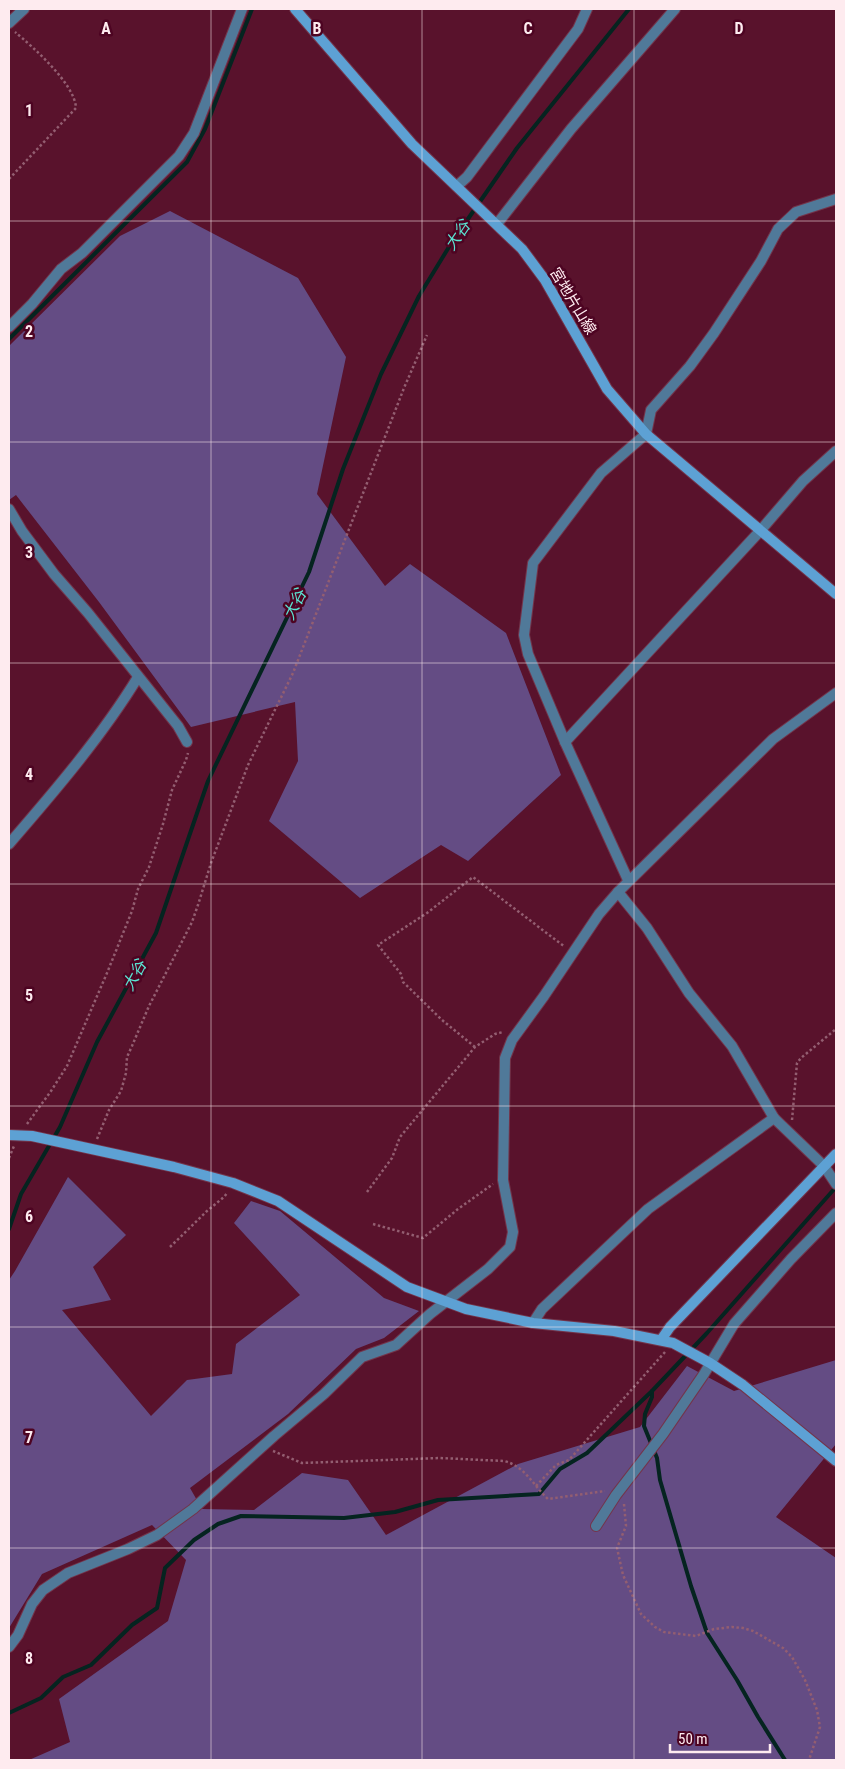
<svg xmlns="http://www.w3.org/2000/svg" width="845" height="1769" font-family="'Roboto Condensed','Noto Sans JP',sans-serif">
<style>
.forest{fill:#644c84}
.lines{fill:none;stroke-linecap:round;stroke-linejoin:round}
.stream{stroke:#052420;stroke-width:4}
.street-casing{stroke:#73354b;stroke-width:12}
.secondary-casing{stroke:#73354b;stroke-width:12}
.path{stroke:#935e71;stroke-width:2.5;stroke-dasharray:2.5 2.5;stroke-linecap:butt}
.street{stroke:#507999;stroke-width:10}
.secondary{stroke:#5da1d4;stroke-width:10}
.grid{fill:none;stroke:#feebef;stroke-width:1;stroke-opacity:0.55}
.labels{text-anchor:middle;stroke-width:5;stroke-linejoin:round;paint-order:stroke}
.street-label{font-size:15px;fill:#feebef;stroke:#4d0422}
.water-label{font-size:16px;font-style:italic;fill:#5be4d2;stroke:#4d0422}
.grid-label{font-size:16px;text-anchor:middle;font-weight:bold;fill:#feebef;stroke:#4d0422;stroke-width:5;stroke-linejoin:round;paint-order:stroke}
</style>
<rect width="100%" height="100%" fill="#59122c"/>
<g class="forest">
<polygon points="170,211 298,278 346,357 317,494 385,586 410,564 506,633 561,775 468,861 441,845 360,898 269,821 298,761 295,702 191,727 99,602 16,495 9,500 9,346 120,236"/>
<polygon points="68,1177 126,1235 93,1267 111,1300 62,1310 151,1416 187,1380 232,1374 236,1344 300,1295 234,1223 251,1201 280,1211 384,1298 419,1311 384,1338 356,1349 288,1414 190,1488 202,1509 254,1510 302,1473 348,1480 386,1535 518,1464 640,1427 687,1366 734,1391 836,1360 836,1444 776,1517 836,1558 836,1760 29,1760 70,1742 59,1699 168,1621 186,1560 152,1525 42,1574 9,1628 9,1280 15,1271"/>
</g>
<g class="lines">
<g class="stream">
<polyline points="9,339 187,162 205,129 252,9"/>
<polyline points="9,1229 21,1194 60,1127 97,1042 156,933 208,781 309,572 343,469 381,374 419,296 452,242 517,148 629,9"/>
<polyline points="652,1391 652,1397 645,1414 644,1426 657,1458 660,1480 691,1586 707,1633 737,1680 758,1717 785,1760"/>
<polyline points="9,1713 41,1698 63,1677 91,1665 132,1625 157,1608 165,1568 194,1540 218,1524 241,1516 344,1518 395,1512 438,1500 539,1494 560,1469 587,1453 652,1391 707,1333 836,1187"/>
</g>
<defs>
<g id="street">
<polyline points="9,23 24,9"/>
<polyline points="457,186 467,177 578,29 587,9"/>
<polyline points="497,224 571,129 675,9"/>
<polyline points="9,327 32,304 61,269 82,253 179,156 194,133 242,9"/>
<polyline points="9,509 22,531 54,574 88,613 178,726 187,742"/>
<polyline points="565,742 760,531 803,481 836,451"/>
<path d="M 9,844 C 54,792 102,736 138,677"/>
<polyline points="628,880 565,742 528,654 524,635 533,563 601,473 646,434 651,410 690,366 714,333 761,261 778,229 796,212 836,199"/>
<polyline points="618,892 647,928 689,993 732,1046 774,1118"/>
<polyline points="533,1323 542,1309 648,1209 774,1118 824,1166 836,1184"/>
<polyline points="596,1526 616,1495 663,1434 704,1374 734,1324 791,1259 836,1213"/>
<polyline points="9,1647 18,1635 32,1604 43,1590 68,1573 128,1549 157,1535 193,1509 274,1436 324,1394 362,1357 396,1345 430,1314 488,1269 510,1247 513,1232 503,1180 505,1058 512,1040 544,996 599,914 618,892 773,739 836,693"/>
</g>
<g id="secondary">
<polyline points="295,9 412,144 522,249 545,280 607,389 646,434 836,594"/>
<polyline points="9,1135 32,1136 174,1167 233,1183 278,1201 407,1287 466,1309 533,1323 614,1331 673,1343 710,1363 743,1385 836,1461"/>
<polyline points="661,1340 670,1327 836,1154"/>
</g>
</defs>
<use href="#street" class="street-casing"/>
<use href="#secondary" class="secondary-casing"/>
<g class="path">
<path d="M 9,179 L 76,108 C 75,84 33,47 15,32"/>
<polyline points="475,1047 442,1020 403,982 401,974 378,945 427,913 473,877 565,947"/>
<polyline points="792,1120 797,1063 801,1058 836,1029"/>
<polyline points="27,1124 51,1091 67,1066 107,973 132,911 138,889 149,867 163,824 172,790 186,760 188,753"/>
<polyline points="97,1139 109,1110 121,1091 126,1073 127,1057 132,1046 149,1006 192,922 198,905 211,863 248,765 293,673 404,388 427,335"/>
<polyline points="9,1158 14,1146"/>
<polyline points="367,1192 392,1158 400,1137 475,1047 495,1034 503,1032"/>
<polyline points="373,1224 423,1238 458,1209 493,1184"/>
<polyline points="170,1247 207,1211 224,1197 227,1193"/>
<path d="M 273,1451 L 302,1463 L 440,1458 L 504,1461 C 525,1466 533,1485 548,1499 L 605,1491"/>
<polyline points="536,1486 556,1465 569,1460 665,1352"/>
<polyline points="624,1504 626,1526 617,1548 623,1575 641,1614 655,1627 664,1632 696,1636 714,1629 732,1627 743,1628 753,1631 783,1648 792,1657 805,1680 817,1710 820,1727 809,1760"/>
</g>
<use href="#street" class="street"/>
<use href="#secondary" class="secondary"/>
</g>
<path class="grid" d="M 211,9 L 211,1760M 422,9 L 422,1760M 634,9 L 634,1760M 9,221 L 836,221M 9,442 L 836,442M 9,663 L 836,663M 9,884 L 836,884M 9,1106 L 836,1106M 9,1327 L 836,1327M 9,1548 L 836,1548"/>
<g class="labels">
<g class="street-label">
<text transform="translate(573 301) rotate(59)" y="5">宮地片山線</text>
</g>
<g class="water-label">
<text transform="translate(457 235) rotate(-56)" y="6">大谷</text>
<text transform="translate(294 604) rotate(-64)" y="6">大谷</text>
<text transform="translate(134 975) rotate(-62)" y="6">大谷</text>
</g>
</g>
<g class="grid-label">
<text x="106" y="34">A</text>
<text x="317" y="34">B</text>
<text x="528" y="34">C</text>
<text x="739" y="34">D</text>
<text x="29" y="116">1</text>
<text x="29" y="337">2</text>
<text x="29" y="558">3</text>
<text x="29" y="780">4</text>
<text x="29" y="1001">5</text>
<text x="29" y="1222">6</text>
<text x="29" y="1443">7</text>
<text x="29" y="1664">8</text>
</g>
<rect width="845" height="1769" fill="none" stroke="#feebef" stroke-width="20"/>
<path d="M670 1744v8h100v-8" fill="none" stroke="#feebef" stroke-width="2.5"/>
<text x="678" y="1744" font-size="15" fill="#feebef" stroke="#4d0422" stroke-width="4" paint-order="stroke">50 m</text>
</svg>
